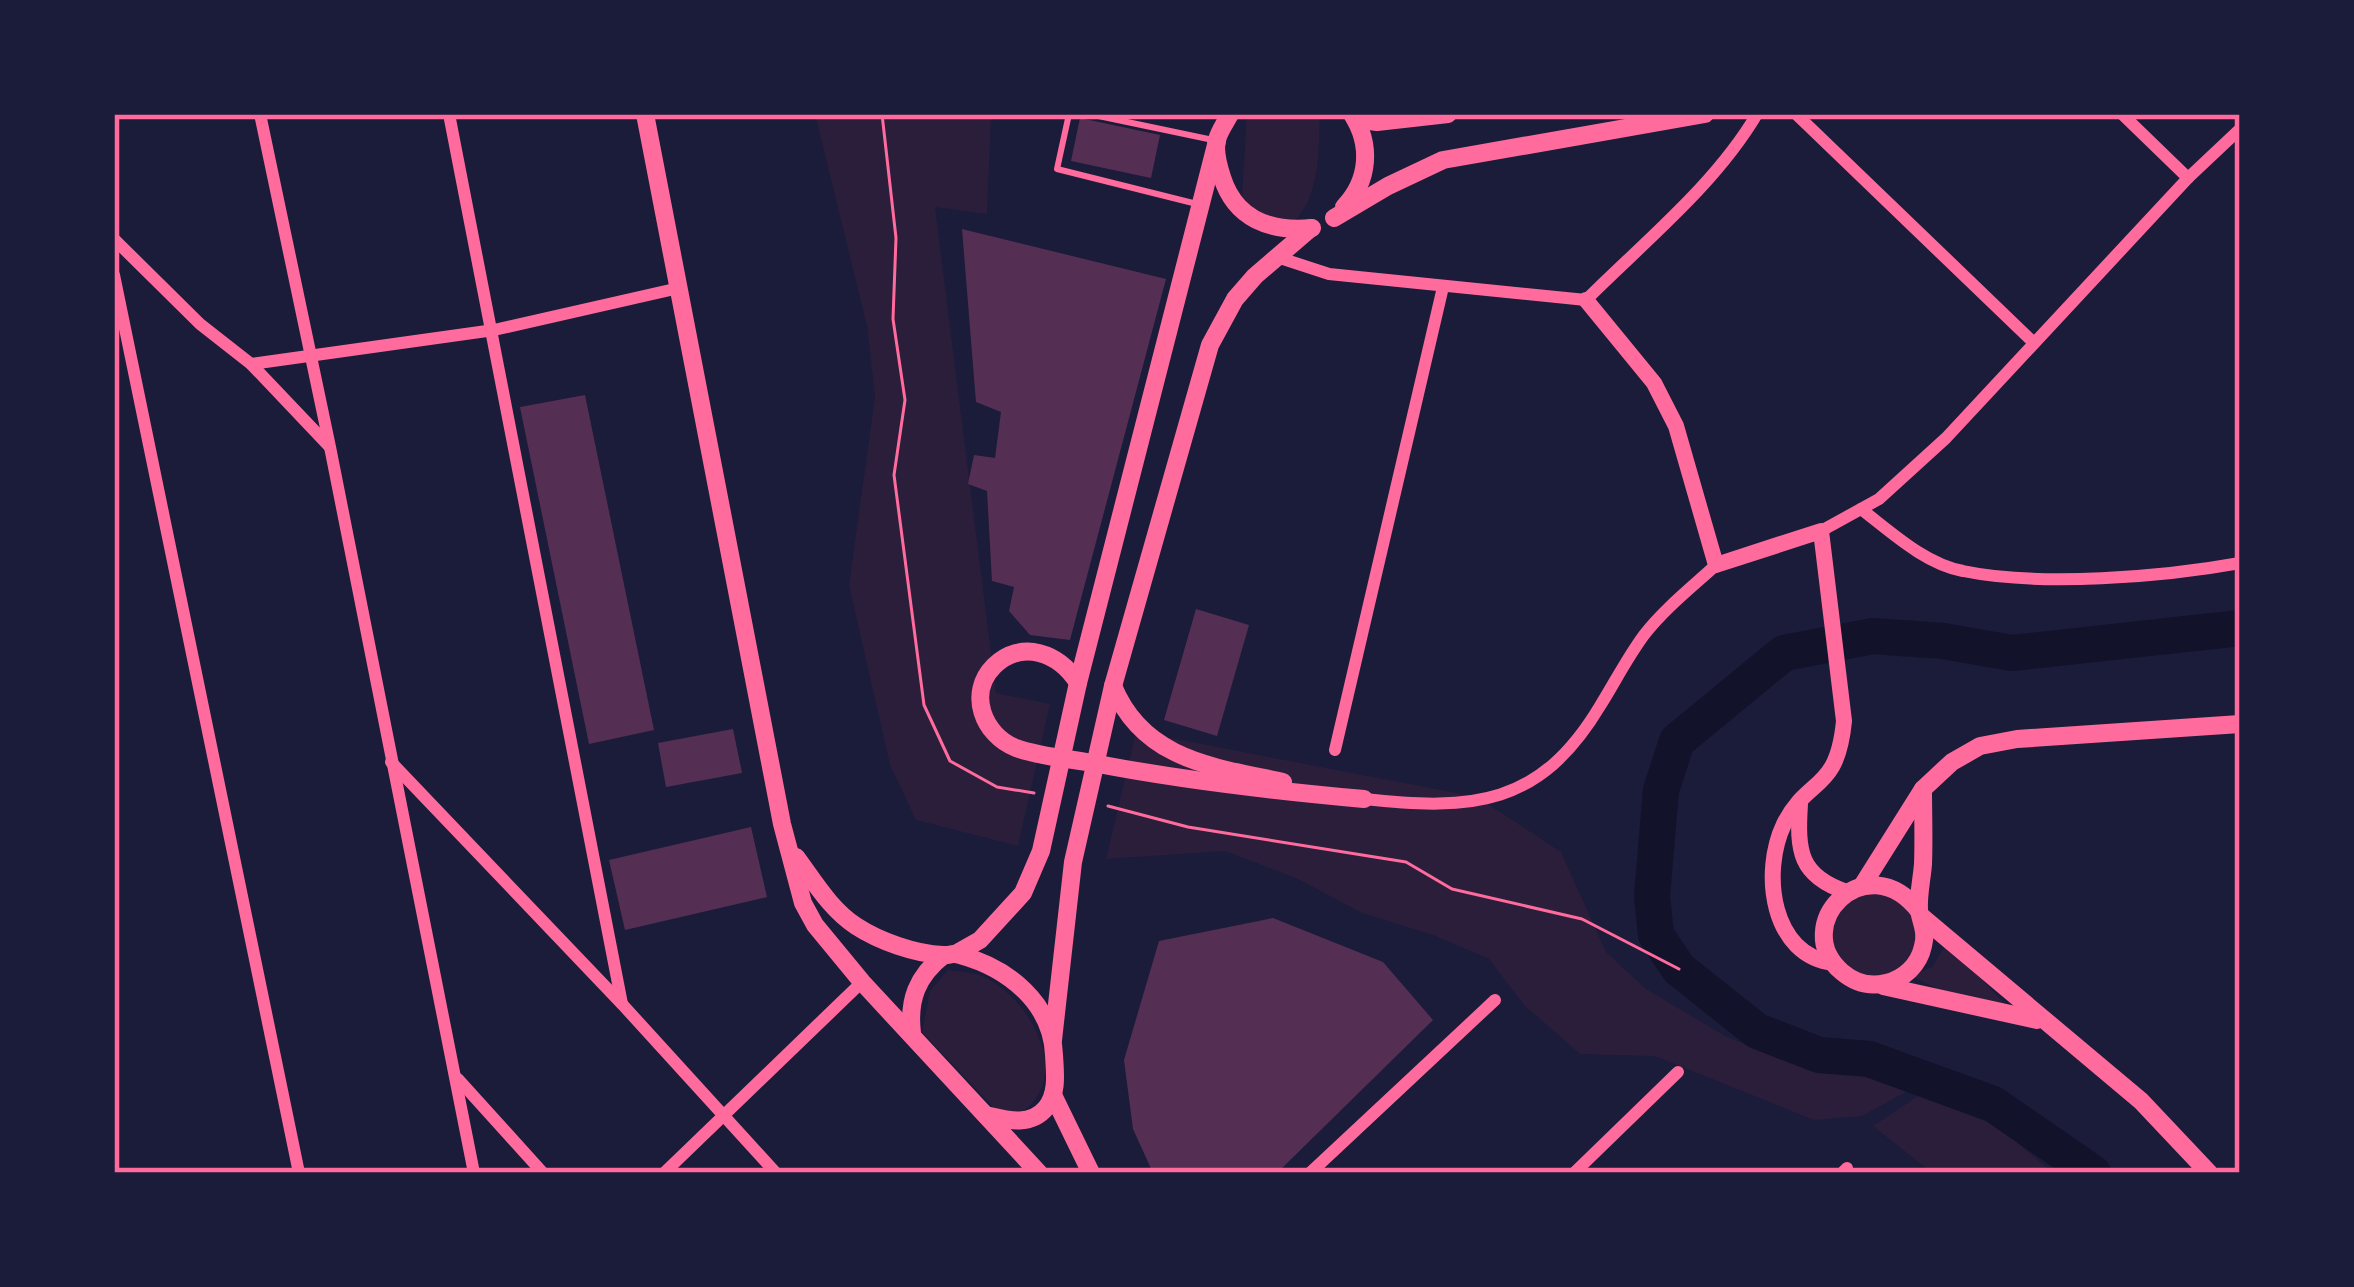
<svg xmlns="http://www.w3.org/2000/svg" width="2354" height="1287" font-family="Ubuntu,sans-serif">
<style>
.green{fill:#2a1e3b}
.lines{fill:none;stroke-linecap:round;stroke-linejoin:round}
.river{stroke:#12122b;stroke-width:36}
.building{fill:#542f53}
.path{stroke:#ff6b9d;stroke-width:3}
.service{stroke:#ff6b9d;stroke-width:6}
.minor{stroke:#ff6b9d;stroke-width:12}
.tertiary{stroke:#ff6b9d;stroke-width:16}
.secondary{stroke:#ff6b9d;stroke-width:18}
.neatline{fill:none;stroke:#ff6b9d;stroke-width:4.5}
</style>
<rect width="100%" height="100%" fill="#1b1b3a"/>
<g class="green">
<polygon points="815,114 991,114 987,214 935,207 996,693 1050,704 1018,846 916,820 890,765 849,585 875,397 867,326"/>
<path d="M 1247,114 L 1320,114 C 1318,151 1321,194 1294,222 L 1258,215 L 1242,196 Z"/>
<polygon points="1137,728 1139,732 1477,797 1561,852 1606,952 1646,989 1725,1036 1792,1063 1888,1074 1906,1092 1862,1116 1814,1120 1655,1056 1580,1054 1524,1005 1489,959 1433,935 1362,913 1298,879 1225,851 1106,859"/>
<circle cx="1875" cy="936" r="42"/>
<polygon points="1947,943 2006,1005 1944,992 1911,976 1932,967"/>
<path d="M 948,970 C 960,972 975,972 986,978 C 1033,1001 1076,1084 1016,1115 L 994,1108 L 922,1032 L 930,991 Z"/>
<polygon points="1918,1096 1998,1126 2053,1173 1932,1173 1873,1126"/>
</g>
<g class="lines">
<polyline class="river" points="2093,1173 1993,1104 1869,1059 1819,1055 1757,1031 1679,969 1656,935 1652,896 1661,790 1677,741 1784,653 1873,636 1943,641 2012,653 2240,628"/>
</g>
<g class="building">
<polygon points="1080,118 1160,135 1151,178 1071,161"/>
<polygon points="962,229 1166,279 1070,640 1030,635 1009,611 1014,587 992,581 987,491 968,484 974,455 995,458 1001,412 976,402"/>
<polygon points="585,395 654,730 589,744 520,407"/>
<polygon points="1196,609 1249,625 1217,736 1164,720"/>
<polygon points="733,729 742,773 666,787 658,743"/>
<polygon points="751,827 767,897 625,930 609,860"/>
<polygon points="1273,918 1383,962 1433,1020 1277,1173 1153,1173 1133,1129 1124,1060 1159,941"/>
</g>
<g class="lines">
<g class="path">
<polyline points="882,114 896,238 893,319 905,400 894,475 924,705 950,761 997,787 1034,793"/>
<polyline points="1108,806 1188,827 1406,862 1452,889 1582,919 1679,969"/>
</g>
<g class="service">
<polyline points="1069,114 1057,169 1197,204"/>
<polyline points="1089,114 1213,140"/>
</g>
<g class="minor">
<polyline points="260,114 330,447 474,1173"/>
<polyline points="449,114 622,1004"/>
<polyline points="1796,114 2034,343"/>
<polyline points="2122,114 2188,178"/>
<polyline points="114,239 200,324 251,364 329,446"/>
<path d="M 1280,258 L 1329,274 L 1586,300 C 1645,241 1715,185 1757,114"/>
<polyline points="114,275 299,1173"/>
<polyline points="251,364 494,330 679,288"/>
<path d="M 1861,509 C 1891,532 1925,564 1963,571 C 2040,587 2163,577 2240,563"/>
<polyline points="1821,531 1879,499 1946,438 2188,178 2240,129"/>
<polyline points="1335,750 1443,287"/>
<polyline points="391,762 622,1004 776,1173"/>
<path d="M 1364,799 C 1473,811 1540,806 1600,706 C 1615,682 1627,658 1644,635 C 1664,609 1692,587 1716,565"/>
<polyline points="458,1079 543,1173"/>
<polyline points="664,1173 862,982"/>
<polyline points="1310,1173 1495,1000"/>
<polyline points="1574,1173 1678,1072"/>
<polyline points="1842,1173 1847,1168"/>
</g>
<g class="tertiary">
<path d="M 1586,300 L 1654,383 L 1676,426 L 1716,565 L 1821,531 L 1844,721 C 1837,793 1808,776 1784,824 C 1761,872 1771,956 1834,963"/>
<path d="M 1800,804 C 1797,851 1799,876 1847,892"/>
</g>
<g class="secondary">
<polyline points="645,114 782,824 803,903 815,925 862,982 1039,1173"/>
<path d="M 1230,114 C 1226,122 1219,131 1217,140 C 1214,152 1218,165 1222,177 C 1235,219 1270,232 1312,228"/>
<polyline points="1355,119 1377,122 1448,114"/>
<path d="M 1344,207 C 1369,181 1372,145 1352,114"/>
<polyline points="1334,218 1388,186 1443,160 1705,114"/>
<path d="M 1078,683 C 1059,653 1022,639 994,666 C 967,693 983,735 1016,748 C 1041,757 1072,759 1098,764 C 1187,781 1275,791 1364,799"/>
<path d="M 1113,686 C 1143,760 1214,767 1283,782"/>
<path d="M 796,857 C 814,881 830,909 856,926 C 879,941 915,954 943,955 C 953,956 950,952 960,955 C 1008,968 1052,1003 1054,1055 C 1055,1073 1058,1093 1046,1108 C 1030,1127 1007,1120 986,1115"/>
<polyline points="1862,886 1923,789 1952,762 1980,746 2017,739 2240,724"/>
<path d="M 1919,911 C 1866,843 1788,926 1842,972 C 1855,983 1870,987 1886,983 C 1904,979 1919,965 1923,946 C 1927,932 1921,923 1919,910 C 1918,895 1922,878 1923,864 C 1924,839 1923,814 1923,789"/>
<polyline points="1922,917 2141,1101 2209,1173"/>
<polyline points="957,953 980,940 1023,893 1041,851 1078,683 1217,141"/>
<polyline points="1883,986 2037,1020"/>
<path d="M 912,1033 C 908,1000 917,976 944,955"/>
<polyline points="1053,1040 1073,862 1113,686 1210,345 1235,299 1255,276 1311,228"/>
<polyline points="1053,1095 1091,1173"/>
</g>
</g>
<rect width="2354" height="1287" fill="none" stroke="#1b1b3a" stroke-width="234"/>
<rect x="117" y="117" width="2120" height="1053" class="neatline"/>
</svg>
